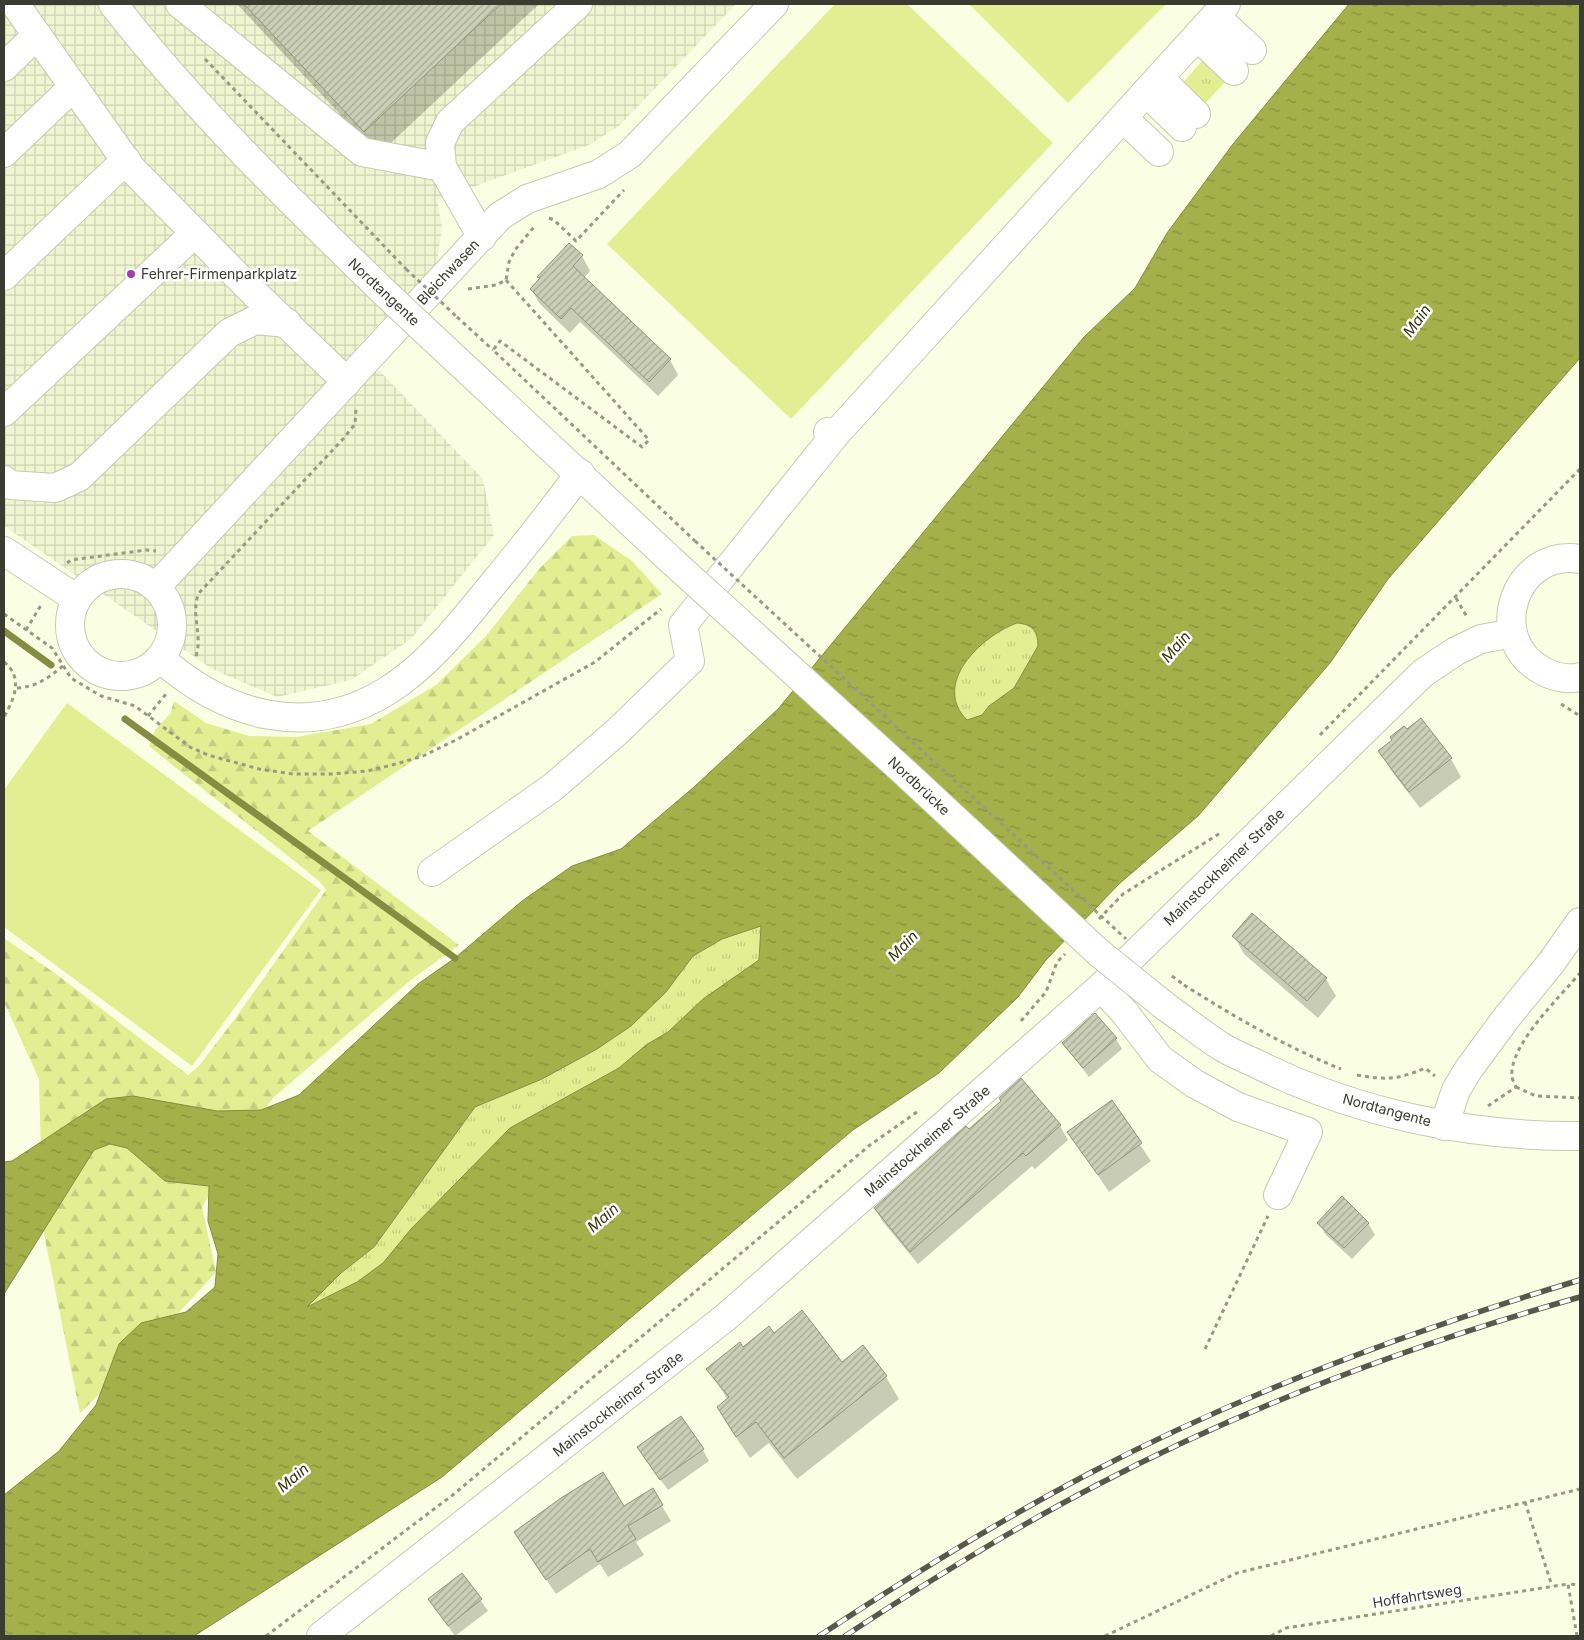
<svg xmlns="http://www.w3.org/2000/svg" width="1584" height="1640" font-family="Inter,sans-serif">
<style>
.industrial{fill:url(#industrial-grid)}
.grass{fill:url(#grass-tufts)}
.forest{fill:url(#forest-firs)}
.park{fill:#e1ee92}
.water{fill:url(#water-ripples);stroke:#848d42;fill-rule:evenodd}
.shadow{fill:#0003}
.lines{fill:none;stroke-linecap:round;stroke-linejoin:round}
.stream{stroke:#848d42;stroke-width:7}
.building{fill:url(#building-hatch);stroke:#90947b}
.minor-casing{stroke:#c6cbb0;stroke-width:30}
.major-casing{stroke:#c6cbb0;stroke-width:30}
.path{stroke:#969a87;stroke-width:3;stroke-dasharray:4 4;stroke-linecap:butt}
.minor{stroke:#fff;stroke-width:28}
.major{stroke:#fff;stroke-width:28}
.rail-casing{stroke:#57594c;stroke-width:5.5}
.rail{stroke:#fff;stroke-width:4;stroke-dasharray:11;stroke-linecap:butt}
.major-bridge-casing{stroke:#c6cbb0;stroke-width:30;stroke-linecap:butt}
.path-bridge{stroke:#969a87;stroke-width:3;stroke-dasharray:4 4;stroke-linecap:butt}
.major-bridge{stroke:#fff;stroke-width:28}
.poi-dot{fill:#a03fa7;stroke:#fff;stroke-width:2}
.labels{text-anchor:middle;stroke-width:5;stroke-linejoin:round;paint-order:stroke}
.street-label{font-size:14px;fill:#3a3c31;stroke:#fff}
.poi-label{font-size:14px;fill:#3a3c31;stroke:#fff;text-anchor:start}
.water-label{font-size:15px;font-style:italic;fill:#32360b;stroke:#fff}
</style>
<defs>
<pattern id="industrial-grid" width="8" height="8" patternUnits="userSpaceOnUse" patternTransform="scale(1.25)"><rect width="8" height="8" fill="#eff5d1"/><path d="M0 4h8M4 0v8" fill="none" stroke="#ced3b4"/></pattern>
<pattern id="grass-tufts" width="24" height="20" patternUnits="userSpaceOnUse" patternTransform="scale(1.25)"><rect width="24" height="20" fill="#e1ee92"/><path d="M3 7l-1-3M5 7V3M7 7l1-3M15 17l-1-3M17 17v-4M19 17l1-3" fill="none" stroke="#c2cd7e"/></pattern>
<pattern id="forest-firs" width="22" height="20" patternUnits="userSpaceOnUse" patternTransform="scale(1.25)"><rect width="22" height="20" fill="#e1ee92"/><path d="M5 1l3.5 6h-7zM16 11l3.5 6h-7z" fill="#c2cd7e"/></pattern>
<pattern id="water-ripples" width="26" height="14" patternUnits="userSpaceOnUse" patternTransform="scale(1.25)"><rect width="26" height="14" fill="#a4b049"/><path d="M2 4q2-2 4 0t4 0M15 11q2-2 4 0t4 0" fill="none" stroke="#87903d"/></pattern>
<pattern id="building-hatch" width="6" height="6" patternUnits="userSpaceOnUse" patternTransform="scale(1.25)"><rect width="6" height="6" fill="#cbcfb5"/><path d="M-1 1l2-2M0 6l6-6M5 7l2-2" fill="none" stroke="#a6a994"/></pattern>
</defs>
<rect width="100%" height="100%" fill="#faffe3"/>
<polygon class="industrial" points="4,4 736,4 619,126 589,145 437,200 442,226 437,263 357,347 483,479 494,535 411,639 351,680 277,697 212,669 4,526"/>
<g class="grass">
<polygon points="1204,59 1226,81 1202,107 1180,86"/>
<path d="M 1017,623 C 1032,624 1038,631 1038,646 L 1014,688 L 989,706 L 982,715 L 967,721 C 931,684 981,636 1017,623 Z"/>
<polygon points="761,925 759,960 703,999 668,1032 646,1045 619,1068 510,1128 411,1229 383,1263 357,1282 305,1308 341,1273 374,1247 475,1107 542,1079 597,1049 666,992 693,956 722,939"/>
</g>
<path class="forest" d="M 594,535 L 632,561 L 662,594 L 308,831 L 459,945 L 412,979 L 274,1097 L 244,1138 L 202,1207 L 216,1272 L 155,1339 L 80,1413 L 43,1229 L 39,1079 L 4,1002 L 4,938 L 56,974 L 188,1075 L 199,1066 L 237,1016 L 326,890 L 320,882 C 264,835 206,793 149,746 L 155,730 L 170,714 L 174,701 L 206,723 L 249,736 L 296,737 L 371,724 L 436,685 L 486,636 L 539,569 L 572,536 Z"/>
<g class="park">
<polygon points="835,4 907,4 1053,143 791,419 607,244"/>
<polygon points="969,4 1166,4 1068,103"/>
<polygon points="67,703 321,890 192,1066 4,927 4,790"/>
</g>
<path class="water" d="M 1349,4 L 1580,4 L 1580,358 L 1388,579 L 1330,663 L 1198,816 L 1119,884 L 1046,960 L 1018,997 L 939,1073 L 853,1130 L 442,1477 L 194,1636 L 4,1636 L 4,1495 L 59,1451 L 96,1405 L 119,1344 L 141,1323 L 186,1312 L 215,1287 L 218,1254 L 208,1221 L 209,1186 L 165,1181 L 127,1148 L 110,1144 L 94,1150 L 4,1294 L 4,1162 L 12,1161 L 106,1099 L 133,1096 L 217,1111 L 261,1110 L 299,1095 L 418,984 L 455,958 L 522,901 L 572,866 L 621,849 L 694,787 L 778,709 L 1084,337 L 1135,288 L 1167,233 L 1233,144 ZM 1017,623 C 1032,624 1038,631 1038,646 L 1014,688 L 989,706 L 982,715 L 967,720 C 931,684 981,636 1017,623 ZM 761,926 L 759,960 L 703,999 L 668,1032 L 646,1045 L 619,1068 L 510,1128 L 411,1229 L 383,1263 L 357,1282 L 307,1307 L 341,1273 L 374,1247 L 475,1107 L 542,1079 L 597,1049 L 631,1026 L 666,992 L 693,956 L 722,939 Z"/>
<g class="shadow">
<polygon points="237,4 539,4 378,155"/>
<polygon points="582,256 590,271 584,278 670,360 678,375 658,396 580,322 570,333 540,304 531,289 540,279 539,277"/>
<polygon points="1421,720 1451,759 1461,777 1420,808 1390,769 1380,751"/>
<polygon points="1234,936 1326,979 1336,996 1318,1018 1244,954"/>
<polygon points="1116,1039 1122,1049 1089,1077 1063,1043"/>
<polygon points="1021,1080 1060,1126 1068,1140 1035,1169 1032,1166 918,1264 883,1222 875,1208 1002,1102"/>
<polygon points="1111,1102 1151,1161 1109,1192 1069,1132"/>
<polygon points="1319,1223 1368,1223 1375,1235 1352,1259 1325,1234"/>
<polygon points="773,1334 842,1363 886,1377 899,1399 797,1479 769,1443 750,1458 731,1430 728,1400 708,1369 743,1348"/>
<polygon points="703,1450 709,1461 668,1490 646,1459"/>
<polygon points="652,1490 671,1521 636,1542 644,1555 608,1577 600,1564 556,1594 515,1533 623,1507"/>
<polygon points="462,1574 488,1611 455,1636 429,1599"/>
</g>
<g class="lines">
<g class="stream">
<polyline points="4,631 51,665"/>
<polyline points="125,719 455,958"/>
</g>
</g>
<g class="building">
<polygon points="244,4 501,4 364,132"/>
<polygon points="569,243 583,255 573,266 671,359 649,382 571,308 561,319 530,289 540,278 537,277"/>
<polygon points="1421,718 1452,758 1409,792 1378,751 1392,740 1390,737 1404,726 1407,729"/>
<polygon points="1252,913 1327,978 1307,1001 1232,936"/>
<polygon points="1095,1013 1117,1038 1083,1068 1062,1043"/>
<polygon points="1021,1078 1061,1125 1026,1156 1023,1153 910,1252 874,1208 966,1126 969,1129 1001,1101 999,1098"/>
<polygon points="1112,1100 1142,1143 1098,1175 1067,1132"/>
<polygon points="1342,1196 1369,1223 1344,1248 1317,1223"/>
<polygon points="802,1310 842,1362 863,1345 887,1376 784,1458 756,1422 736,1437 717,1407 729,1397 706,1369 740,1342 743,1347 769,1326 774,1333"/>
<polygon points="681,1416 704,1449 660,1480 637,1447"/>
<polygon points="603,1472 624,1506 653,1488 663,1505 628,1526 636,1539 598,1562 590,1549 546,1580 514,1532 561,1498"/>
<polygon points="462,1573 482,1599 448,1626 428,1599"/>
</g>
<g class="lines">
<defs>
<g id="minor">
<polyline points="15,4 131,168 248,287 347,382"/>
<polyline points="180,4 362,152 442,167"/>
<polyline points="1215,16 1252,50"/>
<polyline points="1197,36 1234,71"/>
<polyline points="4,67 37,35"/>
<polyline points="1159,78 1196,114"/>
<polyline points="1146,92 1182,127"/>
<polyline points="1123,118 1159,152"/>
<polyline points="4,153 73,87"/>
<polyline points="482,237 442,167 440,143 450,122 578,4"/>
<polyline points="4,276 126,160"/>
<polyline points="4,412 195,233"/>
<polyline points="828,432 834,436 1226,4"/>
<polyline points="4,480 10,485 55,488 79,477 229,333 255,320 287,323"/>
<polyline points="4,551 77,599"/>
<circle cx="121" cy="625" r="51"/>
<polyline points="156,587 500,216 527,199 599,174 630,154 774,4"/>
<path d="M 161,659 C 226,716 308,740 387,691 C 429,665 462,622 493,584 C 523,548 552,511 580,473"/>
<polyline points="432,872 553,787 619,730 690,661 683,625 834,436"/>
<polyline points="1101,987 1125,1013 1160,1059 1195,1084 1238,1107 1308,1132 1278,1195"/>
</g>
<g id="major">
<path d="M 113,4 C 194,108 289,200 384,292"/>
<polyline points="433,338 674,563"/>
<path d="M 1580,559 C 1514,548 1484,640 1543,671 C 1554,677 1568,680 1580,677"/>
<path d="M 1166,1007 C 1185,1020 1203,1035 1222,1047 C 1235,1055 1250,1060 1263,1067 C 1360,1114 1472,1137 1580,1136"/>
<polyline points="1444,1126 1456,1090 1468,1070 1507,1017 1551,963 1580,922"/>
<polyline points="321,1636 726,1317 1101,987 1423,673 1456,651 1481,639 1513,633"/>
</g>
</defs>
<use href="#minor" class="minor-casing"/>
<use href="#major" class="major-casing"/>
<g class="path">
<polyline points="205,59 406,269"/>
<polyline points="549,218 554,220 576,241 624,190"/>
<polyline points="506,280 649,440 642,447 500,341 493,350 695,541"/>
<polyline points="468,289 496,285 506,280 509,262 515,250 534,227"/>
<polyline points="457,317 493,350"/>
<polyline points="67,563 71,560 146,550 156,551"/>
<polyline points="1456,598 1467,617"/>
<polyline points="4,614 52,648 71,678 101,696 135,706 190,747 208,755 259,769 293,774 332,774 367,771 396,764 423,756 456,740 595,662 661,609"/>
<polyline points="26,630 41,605"/>
<path d="M 196,656 C 203,635 190,613 199,593 L 343,439 L 355,424 L 356,409"/>
<path d="M 4,662 C 24,678 14,699 4,717"/>
<path d="M 17,688 C 36,687 48,678 63,666"/>
<polyline points="1561,704 1580,716"/>
<polyline points="148,716 166,694"/>
<polyline points="1320,735 1580,469"/>
<polyline points="1099,919 1123,894 1222,832"/>
<path d="M 1184,985 C 1235,1017 1286,1047 1341,1069"/>
<polyline points="1021,1021 1046,992 1057,962 1065,954"/>
<path d="M 1357,1075 C 1385,1080 1398,1080 1425,1068 L 1435,1076"/>
<polyline points="1516,1087 1536,1096 1580,1098"/>
<path d="M 1488,1106 L 1516,1087 C 1515,1084 1512,1080 1512,1076 C 1509,1045 1561,996 1580,973"/>
<polyline points="1205,1349 1268,1216"/>
<polyline points="1525,1502 1552,1586"/>
<polyline points="266,1636 454,1494 870,1145 917,1112"/>
<polyline points="1105,1636 1237,1573 1580,1489"/>
<polyline points="1271,1636 1286,1628 1568,1584"/>
<polyline points="1577,1636 1568,1584 1580,1585"/>
</g>
<use href="#minor" class="minor"/>
<use href="#major" class="major"/>
<defs>
<g id="rail">
<path d="M 819,1636 C 907,1578 998,1521 1092,1472 C 1247,1391 1413,1330 1580,1280"/>
<path d="M 845,1636 C 927,1582 1010,1530 1097,1485 C 1250,1405 1414,1344 1580,1297"/>
</g>
</defs>
<use href="#rail" class="rail-casing"/>
<use href="#rail" class="rail"/>
<defs>
<g id="major-bridge">
<polyline points="384,292 433,338"/>
<polyline points="674,563 901,769 1098,952 1166,1007"/>
</g>
</defs>
<use href="#major-bridge" class="major-bridge-casing"/>
<g class="path-bridge">
<polyline points="406,269 457,317"/>
<polyline points="695,541 1126,939"/>
<polyline points="1172,976 1184,985"/>
</g>
<use href="#major-bridge" class="major-bridge"/>
</g>
<circle class="poi-dot" cx="131" cy="274" r="5"/>
<g class="labels">
<g class="street-label">
<text transform="translate(448 272) rotate(-47)" y="5">Bleichwasen</text>
<text transform="translate(384 292) rotate(43)" y="5">Nordtangente</text>
<text transform="translate(919 786) rotate(43)" y="5">Nordbrücke</text>
<text transform="translate(1224 867) rotate(-44)" y="5">Mainstockheimer Straße</text>
<text transform="translate(1387 1110) rotate(15)" y="5">Nordtangente</text>
<text transform="translate(927 1141) rotate(-41)" y="5">Mainstockheimer Straße</text>
<text transform="translate(618 1404) rotate(-38)" y="5">Mainstockheimer Straße</text>
<text transform="translate(1417 1596) rotate(-9)" y="5">Hoffahrtsweg</text>
</g>
<g class="poi-label">
<text x="141" y="279">Fehrer-Firmenparkplatz</text>
</g>
<g class="water-label">
<text transform="translate(1417 321) rotate(-54)" y="5">Main</text>
<text transform="translate(1176 647) rotate(-49)" y="5">Main</text>
<text transform="translate(903 946) rotate(-46)" y="5">Main</text>
<text transform="translate(603 1218) rotate(-41)" y="5">Main</text>
<text transform="translate(293 1478) rotate(-40)" y="5">Main</text>
</g>
</g>
<rect width="1584" height="1640" fill="none" stroke="#3a3c31" stroke-width="10"/>
</svg>
